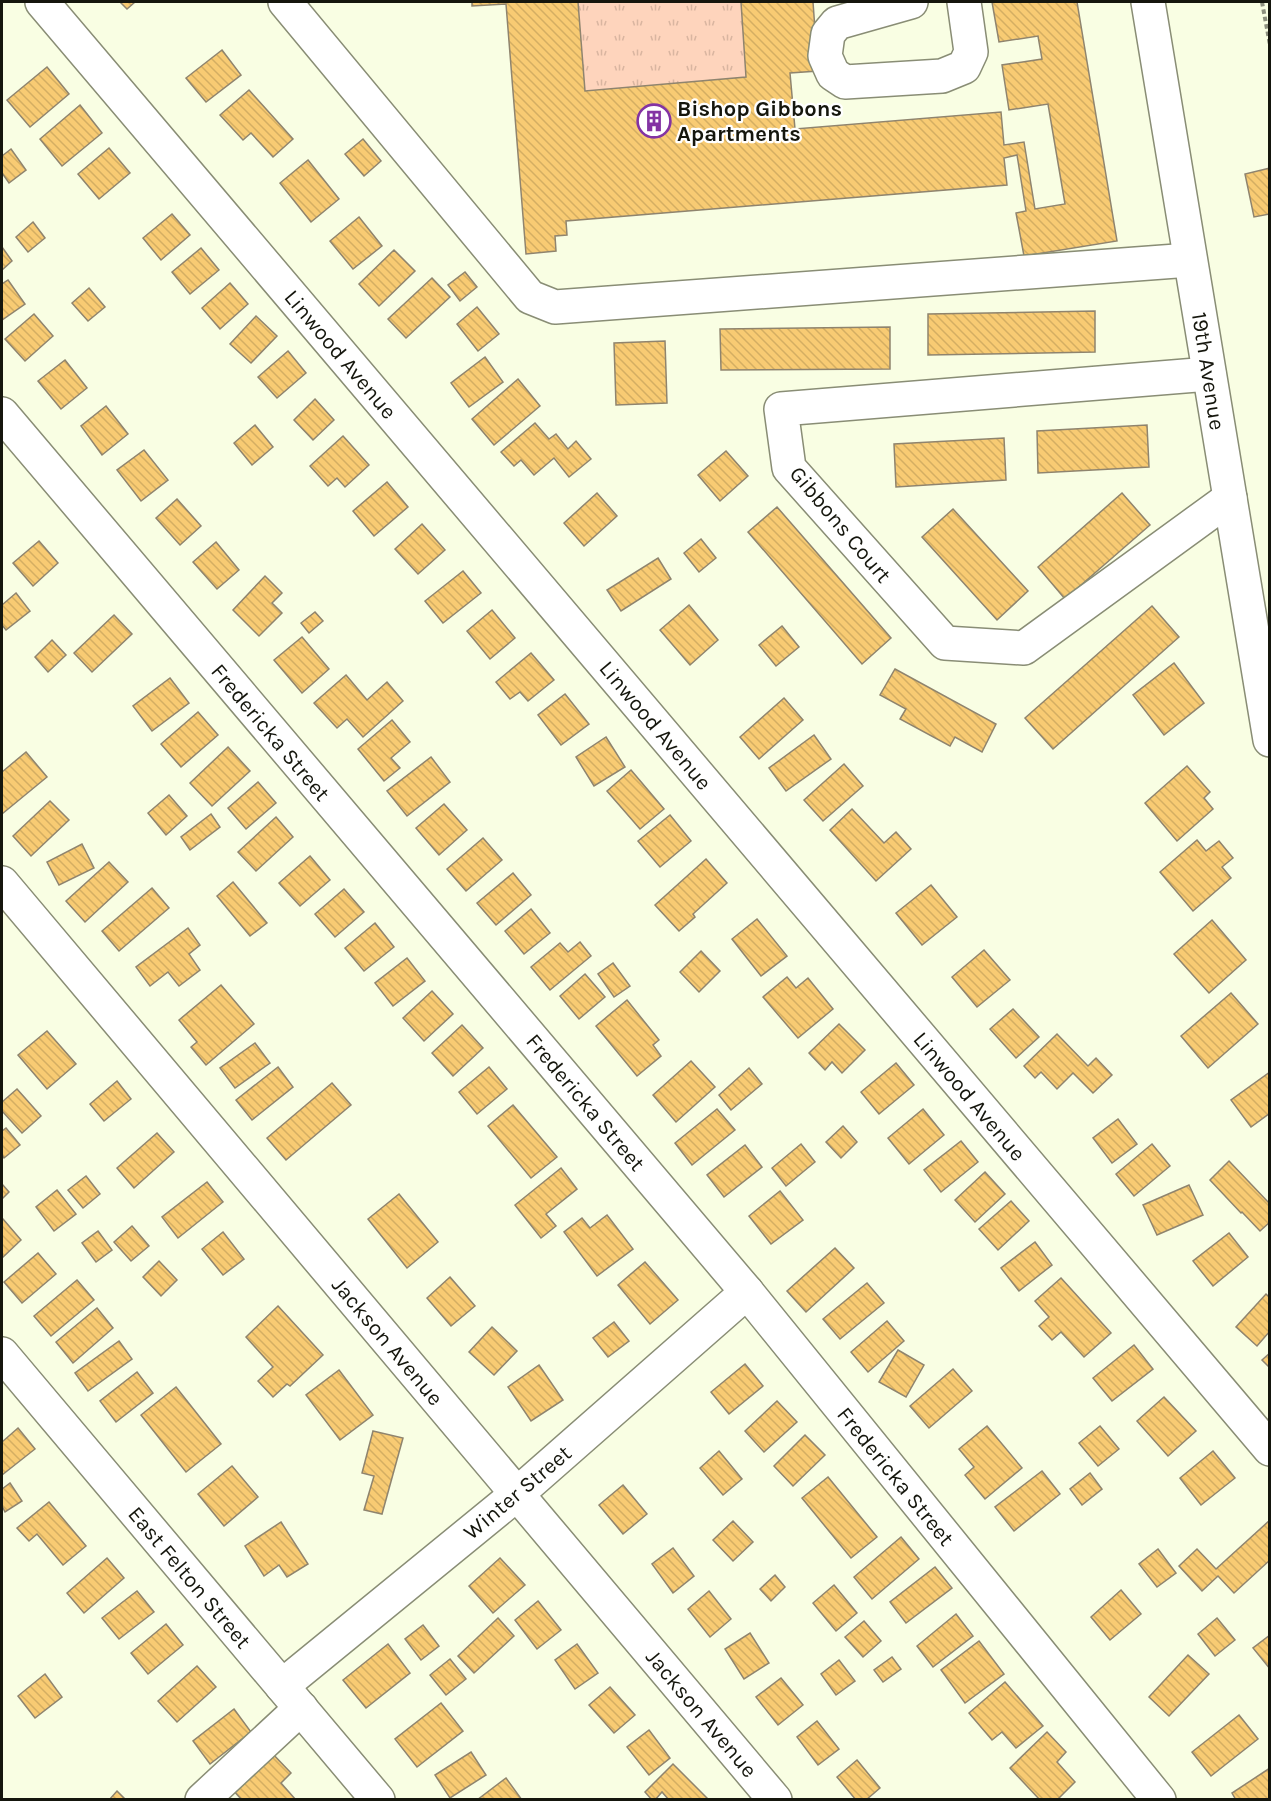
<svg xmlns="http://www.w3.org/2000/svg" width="1271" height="1801" font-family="Karla,sans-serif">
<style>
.grass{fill:url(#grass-tufts)}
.building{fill:url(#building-back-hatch);stroke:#8f846e;stroke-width:1.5}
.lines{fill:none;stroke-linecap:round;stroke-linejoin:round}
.minor-casing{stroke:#898d75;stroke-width:36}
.path{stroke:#8e917f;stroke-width:4;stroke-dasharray:4.5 3;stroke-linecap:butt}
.minor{stroke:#fff;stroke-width:33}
.labels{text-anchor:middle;stroke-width:4.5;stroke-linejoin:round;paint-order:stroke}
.poi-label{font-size:22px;font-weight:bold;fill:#15160d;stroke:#fff;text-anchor:start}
.street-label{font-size:22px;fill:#15160d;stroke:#fff}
</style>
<defs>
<pattern id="grass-tufts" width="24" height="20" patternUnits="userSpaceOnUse" patternTransform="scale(1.5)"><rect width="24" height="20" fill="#fed4bc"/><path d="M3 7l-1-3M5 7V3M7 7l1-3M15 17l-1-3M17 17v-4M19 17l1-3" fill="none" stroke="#d9b5a0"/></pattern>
<pattern id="building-back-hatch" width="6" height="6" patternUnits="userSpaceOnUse" patternTransform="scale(1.5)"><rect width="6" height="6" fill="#f8cb73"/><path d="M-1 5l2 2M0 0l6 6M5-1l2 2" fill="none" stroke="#d4ae62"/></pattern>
</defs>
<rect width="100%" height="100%" fill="#f9fee3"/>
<polygon class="grass" points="578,2 741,2 746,77 585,91"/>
<g class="building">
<polygon points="120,2 135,2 127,9"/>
<polygon points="472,2 578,2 585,91 746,77 741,2 813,2 818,71 790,73 795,129 1001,112 1004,145 1024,142 1035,209 1065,204 1048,104 1009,110 1002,65 1042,59 1038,36 999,42 992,2 1077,2 1117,241 1024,256 1016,213 1026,211 1017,155 1004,158 1007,185 566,221 567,235 555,236 556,251 526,254 506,4 472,6"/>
<polygon points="222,50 241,75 206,102 186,78"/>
<polygon points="47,67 69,94 30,127 7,100"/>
<polygon points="249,90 293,139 273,157 251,133 243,140 220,115"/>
<polygon points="80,105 102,133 62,166 40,139"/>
<polygon points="363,139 381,161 364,176 345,154"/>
<polygon points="109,148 130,173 99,199 78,174"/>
<polygon points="11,149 26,170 9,183 2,173 2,156"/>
<polygon points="308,160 339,199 311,222 280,183"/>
<polygon points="1270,168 1270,214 1254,217 1245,174"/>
<polygon points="172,214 190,235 161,260 143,238"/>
<polygon points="359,217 382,246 353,269 330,241"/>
<polygon points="33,222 45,238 28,252 16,237"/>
<polygon points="2,247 12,261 2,270"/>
<polygon points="201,248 219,270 190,294 172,272"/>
<polygon points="394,250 415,271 379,306 359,284"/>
<polygon points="465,272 477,287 460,301 448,285"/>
<polygon points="432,278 450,297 406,338 388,319"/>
<polygon points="8,280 25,304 2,320 2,284"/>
<polygon points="230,283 248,304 220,329 202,308"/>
<polygon points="89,288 105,307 88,321 72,303"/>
<polygon points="477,307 499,334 478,351 457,324"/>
<polygon points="1095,311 1095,352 928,355 928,314"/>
<polygon points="34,314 53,336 25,361 5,339"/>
<polygon points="256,316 277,336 251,363 230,344"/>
<polygon points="890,327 890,369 721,370 720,329"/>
<polygon points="665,341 667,403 616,405 614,343"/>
<polygon points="288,351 306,373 277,398 258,377"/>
<polygon points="485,357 503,382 469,407 451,383"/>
<polygon points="65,360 87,388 61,409 38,381"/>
<polygon points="518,379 540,406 494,445 472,419"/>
<polygon points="315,399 334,420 313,440 294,420"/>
<polygon points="106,406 128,434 102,455 81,426"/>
<polygon points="535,423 549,439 556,434 568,449 576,441 591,459 569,477 554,458 534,475 521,460 514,466 501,452"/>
<polygon points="255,425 273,447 252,465 234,443"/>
<polygon points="1147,425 1149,467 1038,473 1037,431"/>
<polygon points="343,436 369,465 345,487 337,478 328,486 310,466"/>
<polygon points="1004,438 1006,480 896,487 894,444"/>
<polygon points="144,450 168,480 141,501 117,470"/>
<polygon points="726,451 748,476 720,501 698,475"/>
<polygon points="387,482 408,507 374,536 353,511"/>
<polygon points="597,493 617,516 584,546 564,523"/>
<polygon points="1122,493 1150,525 1065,599 1038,567"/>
<polygon points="177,499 201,526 180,545 156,518"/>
<polygon points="777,507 891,638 862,664 748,532"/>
<polygon points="953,509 1028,591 997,620 922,537"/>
<polygon points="422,524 445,550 418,574 395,549"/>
<polygon points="701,539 716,558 699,572 684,553"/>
<polygon points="39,541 58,563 33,586 13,563"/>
<polygon points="216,542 239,570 217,589 193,562"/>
<polygon points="658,558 671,579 621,611 607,590"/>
<polygon points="463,571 481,593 443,623 425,601"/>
<polygon points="265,576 282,593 272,603 282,613 259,636 233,610"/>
<polygon points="16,593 30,611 6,630 2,625 2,605"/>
<polygon points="689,605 718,640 690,665 660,630"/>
<polygon points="1152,606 1179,637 1053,749 1025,718"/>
<polygon points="492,610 515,638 490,659 467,631"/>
<polygon points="315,612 323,621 309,633 301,623"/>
<polygon points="114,615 132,634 92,672 74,653"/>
<polygon points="782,626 799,647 776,666 759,645"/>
<polygon points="302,637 329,669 302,693 274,660"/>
<polygon points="52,640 66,655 48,672 35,657"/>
<polygon points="531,653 554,680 528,701 520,692 510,699 496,682"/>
<polygon points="1174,663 1204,703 1164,735 1133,695"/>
<polygon points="895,669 996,724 982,752 955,737 950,746 900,719 906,709 880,695"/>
<polygon points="346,675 367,700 387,682 403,701 363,737 347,719 337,728 314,703"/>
<polygon points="170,678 189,703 152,731 133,706"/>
<polygon points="565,694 589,724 561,745 538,715"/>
<polygon points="784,698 803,720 759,759 740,737"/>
<polygon points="198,712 218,735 181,767 161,744"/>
<polygon points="392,720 410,742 391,758 400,768 384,781 358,749"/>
<polygon points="814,735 831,759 786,791 769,768"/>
<polygon points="606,737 625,767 594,786 576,757"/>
<polygon points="228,747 250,771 212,806 190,783"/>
<polygon points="26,752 47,777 2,814 2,772"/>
<polygon points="431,757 450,782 407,816 387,791"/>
<polygon points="844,764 863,786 823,821 804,800"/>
<polygon points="1187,766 1210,792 1204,798 1213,809 1177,841 1145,803"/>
<polygon points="631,770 664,809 640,829 607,791"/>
<polygon points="258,782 276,803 246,829 228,808"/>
<polygon points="169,795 187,816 166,835 148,813"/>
<polygon points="50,801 69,820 31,856 13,836"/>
<polygon points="444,804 467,830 439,855 416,828"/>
<polygon points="852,809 884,843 896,832 911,849 876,881 830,830"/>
<polygon points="211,814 220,827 190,850 181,837"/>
<polygon points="670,815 691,841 660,867 638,841"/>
<polygon points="276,817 293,837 256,871 238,852"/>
<polygon points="483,838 502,860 466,891 447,869"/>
<polygon points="1197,840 1206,851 1219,841 1233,858 1222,867 1231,878 1193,911 1160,872"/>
<polygon points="82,844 94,868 59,885 47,862"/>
<polygon points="310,856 330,880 300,906 279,883"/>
<polygon points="706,859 727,883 693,914 695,917 679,931 655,905"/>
<polygon points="109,862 128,882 85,922 66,901"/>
<polygon points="513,873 531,895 496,925 477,903"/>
<polygon points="233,882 267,923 250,936 217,896"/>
<polygon points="931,885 957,917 922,945 896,913"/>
<polygon points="152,888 169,908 119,951 102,931"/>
<polygon points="344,889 364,912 335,937 315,914"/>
<polygon points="531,909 550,933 524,954 505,931"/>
<polygon points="757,919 787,956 761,976 732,939"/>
<polygon points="1212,920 1246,960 1209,993 1174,954"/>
<polygon points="375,923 394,947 364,971 345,948"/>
<polygon points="188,928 200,945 189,954 200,970 179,986 168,972 150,986 136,967"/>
<polygon points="580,942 591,956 550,990 531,967 560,943 568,952"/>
<polygon points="984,950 1010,980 977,1007 952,977"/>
<polygon points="701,951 720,971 699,992 680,972"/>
<polygon points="407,958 425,981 393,1006 375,983"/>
<polygon points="613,963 630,986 614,997 598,974"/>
<polygon points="585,974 605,997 579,1019 560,996"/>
<polygon points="787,977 796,988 808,978 833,1009 798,1038 763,997"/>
<polygon points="221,985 254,1024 206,1065 191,1047 197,1042 179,1020"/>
<polygon points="432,991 453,1014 424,1041 403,1018"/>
<polygon points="1231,993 1258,1024 1208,1068 1181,1036"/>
<polygon points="627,1000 659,1040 653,1045 661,1056 637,1076 596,1026"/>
<polygon points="1013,1009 1039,1037 1016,1058 990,1029"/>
<polygon points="839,1024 865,1050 842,1073 832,1062 825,1070 809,1053"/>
<polygon points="462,1025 483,1048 453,1076 432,1053"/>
<polygon points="47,1031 76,1064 47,1089 18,1055"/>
<polygon points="1057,1034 1088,1066 1096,1058 1112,1075 1093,1093 1073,1073 1057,1089 1041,1072 1035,1078 1024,1066"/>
<polygon points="255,1043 270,1063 235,1088 220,1068"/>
<polygon points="691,1061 715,1087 676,1122 653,1095"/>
<polygon points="896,1063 914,1085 879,1114 861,1092"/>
<polygon points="278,1067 293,1087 252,1120 236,1100"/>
<polygon points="489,1067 507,1089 477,1114 459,1092"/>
<polygon points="749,1068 762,1084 731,1110 719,1095"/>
<polygon points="1270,1072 1270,1113 1251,1127 1231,1100"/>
<polygon points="117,1081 131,1099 104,1121 90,1104"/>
<polygon points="332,1083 351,1105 286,1160 267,1138"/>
<polygon points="17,1089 41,1116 22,1133 2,1111 2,1102"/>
<polygon points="513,1105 557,1157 531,1178 488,1126"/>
<polygon points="717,1109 735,1130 692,1165 675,1143"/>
<polygon points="923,1109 944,1135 909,1164 888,1138"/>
<polygon points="1118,1119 1137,1144 1112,1163 1093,1138"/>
<polygon points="843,1126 857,1142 841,1158 826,1142"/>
<polygon points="6,1128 20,1145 4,1158 2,1155 2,1131"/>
<polygon points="157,1133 174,1152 134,1188 117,1168"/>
<polygon points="961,1141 978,1162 941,1192 924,1170"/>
<polygon points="801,1144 815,1162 786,1186 772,1168"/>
<polygon points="1152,1144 1170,1166 1134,1196 1116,1174"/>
<polygon points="745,1145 762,1167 724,1197 707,1175"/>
<polygon points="1229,1161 1270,1204 1270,1222 1260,1231 1242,1212 1241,1213 1210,1180"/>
<polygon points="561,1168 577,1189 546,1214 556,1226 541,1238 515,1205"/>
<polygon points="985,1172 1005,1194 975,1222 955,1200"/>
<polygon points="86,1176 100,1194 83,1208 68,1190"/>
<polygon points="207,1182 223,1202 178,1238 162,1217"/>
<polygon points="2,1184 9,1192 2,1199"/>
<polygon points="1189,1185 1203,1215 1157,1235 1143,1205"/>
<polygon points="57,1190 76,1214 54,1231 36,1207"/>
<polygon points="780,1191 803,1220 771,1244 749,1216"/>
<polygon points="399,1194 438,1242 407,1268 368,1219"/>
<polygon points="1011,1201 1029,1221 998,1250 979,1229"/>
<polygon points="607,1215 633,1249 597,1276 564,1232 582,1218 590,1228"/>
<polygon points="3,1219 21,1240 2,1258 2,1220"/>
<polygon points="132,1226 149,1246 131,1261 114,1242"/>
<polygon points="98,1231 112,1250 96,1262 82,1243"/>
<polygon points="223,1232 244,1259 223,1275 202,1249"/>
<polygon points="1229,1233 1248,1257 1213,1286 1193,1261"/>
<polygon points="1035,1242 1052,1265 1019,1291 1001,1268"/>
<polygon points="835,1248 854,1268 806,1312 787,1291"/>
<polygon points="38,1253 56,1274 22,1303 4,1282"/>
<polygon points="159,1261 177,1280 161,1296 143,1277"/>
<polygon points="645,1262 678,1300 650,1324 618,1285"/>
<polygon points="450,1277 475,1306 451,1326 427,1298"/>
<polygon points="1061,1278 1111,1333 1084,1357 1061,1332 1052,1340 1039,1326 1049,1317 1035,1301"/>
<polygon points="77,1280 94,1300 51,1336 34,1316"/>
<polygon points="867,1283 884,1303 840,1339 823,1319"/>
<polygon points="1266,1294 1270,1298 1270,1331 1257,1346 1236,1327"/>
<polygon points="278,1306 323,1355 290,1386 287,1384 273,1397 258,1381 273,1367 246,1337"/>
<polygon points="97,1308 113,1328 73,1363 56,1342"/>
<polygon points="887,1321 904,1341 868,1372 851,1352"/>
<polygon points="614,1322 629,1341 608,1357 593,1338"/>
<polygon points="492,1327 517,1351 494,1375 469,1352"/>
<polygon points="119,1341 132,1359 88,1391 75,1373"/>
<polygon points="1134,1345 1153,1369 1112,1401 1093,1378"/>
<polygon points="898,1350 924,1365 906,1397 879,1382"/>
<polygon points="1270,1353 1270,1368 1262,1360"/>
<polygon points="745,1364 763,1386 729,1414 711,1392"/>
<polygon points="539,1365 563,1400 531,1421 508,1387"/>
<polygon points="953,1369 972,1391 929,1428 910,1406"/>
<polygon points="339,1370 373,1415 340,1440 306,1395"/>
<polygon points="137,1372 153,1393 116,1422 100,1401"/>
<polygon points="176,1387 221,1444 186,1472 141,1415"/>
<polygon points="1164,1397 1196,1431 1168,1456 1137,1421"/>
<polygon points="777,1401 797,1422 764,1452 745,1431"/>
<polygon points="987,1426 1022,1468 985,1499 965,1475 974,1467 959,1449"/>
<polygon points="1100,1426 1119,1449 1098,1466 1079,1443"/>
<polygon points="18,1428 35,1449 2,1475 2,1442"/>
<polygon points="373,1431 403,1438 382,1514 364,1510 374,1476 362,1473"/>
<polygon points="805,1435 825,1455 793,1486 774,1466"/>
<polygon points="719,1451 742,1479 723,1495 700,1468"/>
<polygon points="1213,1451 1235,1478 1201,1505 1180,1478"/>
<polygon points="232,1466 258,1497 224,1526 198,1494"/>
<polygon points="1042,1471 1060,1494 1014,1531 995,1507"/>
<polygon points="1090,1473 1102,1489 1082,1505 1070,1489"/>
<polygon points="828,1477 877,1537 851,1558 802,1498"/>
<polygon points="10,1483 22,1501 5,1512 2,1506 2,1489"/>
<polygon points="623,1485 647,1514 623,1534 599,1505"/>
<polygon points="49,1502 86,1546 63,1565 37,1534 29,1541 17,1528"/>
<polygon points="1270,1520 1270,1560 1234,1593 1218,1576 1202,1591 1179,1566 1197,1549 1216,1569"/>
<polygon points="733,1521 753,1542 733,1561 713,1540"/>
<polygon points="281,1522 308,1564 287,1577 279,1565 264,1576 245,1546"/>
<polygon points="901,1537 919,1559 872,1599 854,1577"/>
<polygon points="673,1548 694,1576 673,1593 652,1564"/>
<polygon points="1158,1549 1176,1573 1157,1587 1139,1564"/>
<polygon points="107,1558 124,1578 84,1613 67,1593"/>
<polygon points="500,1558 525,1585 493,1613 469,1586"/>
<polygon points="935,1567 952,1588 906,1623 890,1602"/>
<polygon points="775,1575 785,1587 771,1601 760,1589"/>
<polygon points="834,1585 857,1613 836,1631 813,1603"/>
<polygon points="1121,1590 1141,1614 1110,1640 1091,1617"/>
<polygon points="137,1591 154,1612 119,1639 102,1618"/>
<polygon points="709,1591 731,1619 710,1637 688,1609"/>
<polygon points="538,1601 561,1630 537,1649 515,1620"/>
<polygon points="956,1614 973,1636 933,1667 917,1646"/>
<polygon points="498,1618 514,1636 474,1673 458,1656"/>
<polygon points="1217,1618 1235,1640 1215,1656 1198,1634"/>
<polygon points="864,1621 881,1641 863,1657 845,1637"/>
<polygon points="166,1624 183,1645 148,1674 131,1653"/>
<polygon points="423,1625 439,1646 421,1660 405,1639"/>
<polygon points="750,1633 769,1663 744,1679 725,1649"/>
<polygon points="1270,1635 1270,1669 1253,1648"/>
<polygon points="979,1641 1004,1674 965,1703 941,1670"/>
<polygon points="388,1644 410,1673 366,1708 343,1680"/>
<polygon points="577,1644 598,1673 575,1689 555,1660"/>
<polygon points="1188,1655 1209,1674 1169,1716 1149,1697"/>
<polygon points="892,1657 901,1669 883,1682 874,1670"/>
<polygon points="450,1659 466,1679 446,1695 430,1675"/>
<polygon points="839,1660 855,1681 836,1695 821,1674"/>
<polygon points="197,1666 216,1687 177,1722 158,1701"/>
<polygon points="45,1674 62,1697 35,1718 18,1696"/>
<polygon points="781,1678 803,1705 778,1725 756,1697"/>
<polygon points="1005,1682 1043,1726 1016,1748 1002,1732 992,1740 969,1713"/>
<polygon points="610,1687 635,1715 614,1733 589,1705"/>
<polygon points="441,1703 463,1731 417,1767 395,1739"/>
<polygon points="234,1709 251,1732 210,1764 193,1741"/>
<polygon points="1239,1715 1258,1739 1211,1776 1192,1752"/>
<polygon points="817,1721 839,1749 818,1765 797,1737"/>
<polygon points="649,1730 670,1758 649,1775 627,1747"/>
<polygon points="1047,1732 1066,1752 1057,1762 1075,1782 1057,1800 1040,1800 1010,1768"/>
<polygon points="270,1751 291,1773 281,1783 296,1800 242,1800 231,1788"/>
<polygon points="471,1752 486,1775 450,1798 435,1775"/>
<polygon points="857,1760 880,1788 866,1800 856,1800 837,1777"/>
<polygon points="673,1764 708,1799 669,1800 662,1792 655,1800 652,1800 645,1792"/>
<polygon points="1270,1768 1270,1800 1236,1800 1232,1793"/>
<polygon points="506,1778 522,1800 477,1800"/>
<polygon points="117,1791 126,1800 109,1800"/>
</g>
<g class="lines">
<defs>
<g id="minor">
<polyline points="42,2 1270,1449"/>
<polyline points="285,2 530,297 555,307 1190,260"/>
<polyline points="911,2 837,23 828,34 825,56 833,74 845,82 942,76 964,67 971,52 964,2"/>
<polyline points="1148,2 1270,740"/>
<polyline points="1209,374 781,409 789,468 945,643 1024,648 1230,498"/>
<polyline points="2,414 747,1292 1159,1800"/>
<polyline points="2,883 775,1800"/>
<polyline points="2,1354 378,1800"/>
<polyline points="282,1686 517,1494 747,1292"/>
<polyline points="202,1800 301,1708"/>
</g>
</defs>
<use href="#minor" class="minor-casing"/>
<polyline class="path" points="1262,2 1270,45"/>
<use href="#minor" class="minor"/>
</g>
<defs>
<symbol id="building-ring" viewBox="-11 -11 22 22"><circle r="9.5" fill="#fff" stroke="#8333a3" stroke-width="1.5"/><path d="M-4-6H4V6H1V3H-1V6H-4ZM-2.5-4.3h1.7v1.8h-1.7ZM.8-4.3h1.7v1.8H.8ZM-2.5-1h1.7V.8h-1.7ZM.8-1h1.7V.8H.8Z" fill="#8333a3"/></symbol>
</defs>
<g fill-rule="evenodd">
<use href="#building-ring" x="635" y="102" width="38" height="38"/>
</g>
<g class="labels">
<g class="poi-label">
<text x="677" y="116">Bishop Gibbons<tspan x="677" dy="25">Apartments</tspan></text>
</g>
<g class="street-label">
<text transform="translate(341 354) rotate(50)" y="8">Linwood Avenue</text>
<text transform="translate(1209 371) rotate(81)" y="8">19th Avenue</text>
<text transform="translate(841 524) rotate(50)" y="8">Gibbons Court</text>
<text transform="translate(656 725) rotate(50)" y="8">Linwood Avenue</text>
<text transform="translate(271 732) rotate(50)" y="8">Fredericka Street</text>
<text transform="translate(970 1096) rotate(50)" y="8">Linwood Avenue</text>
<text transform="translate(586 1102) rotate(50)" y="8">Fredericka Street</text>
<text transform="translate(388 1341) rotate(50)" y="8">Jackson Avenue</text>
<text transform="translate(896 1476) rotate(51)" y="8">Fredericka Street</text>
<text transform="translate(517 1492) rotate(-40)" y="8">Winter Street</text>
<text transform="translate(190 1577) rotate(50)" y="8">East Felton Street</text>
<text transform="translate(702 1713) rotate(50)" y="8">Jackson Avenue</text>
</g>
</g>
<rect width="1271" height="1801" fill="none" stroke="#15160d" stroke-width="6"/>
</svg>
